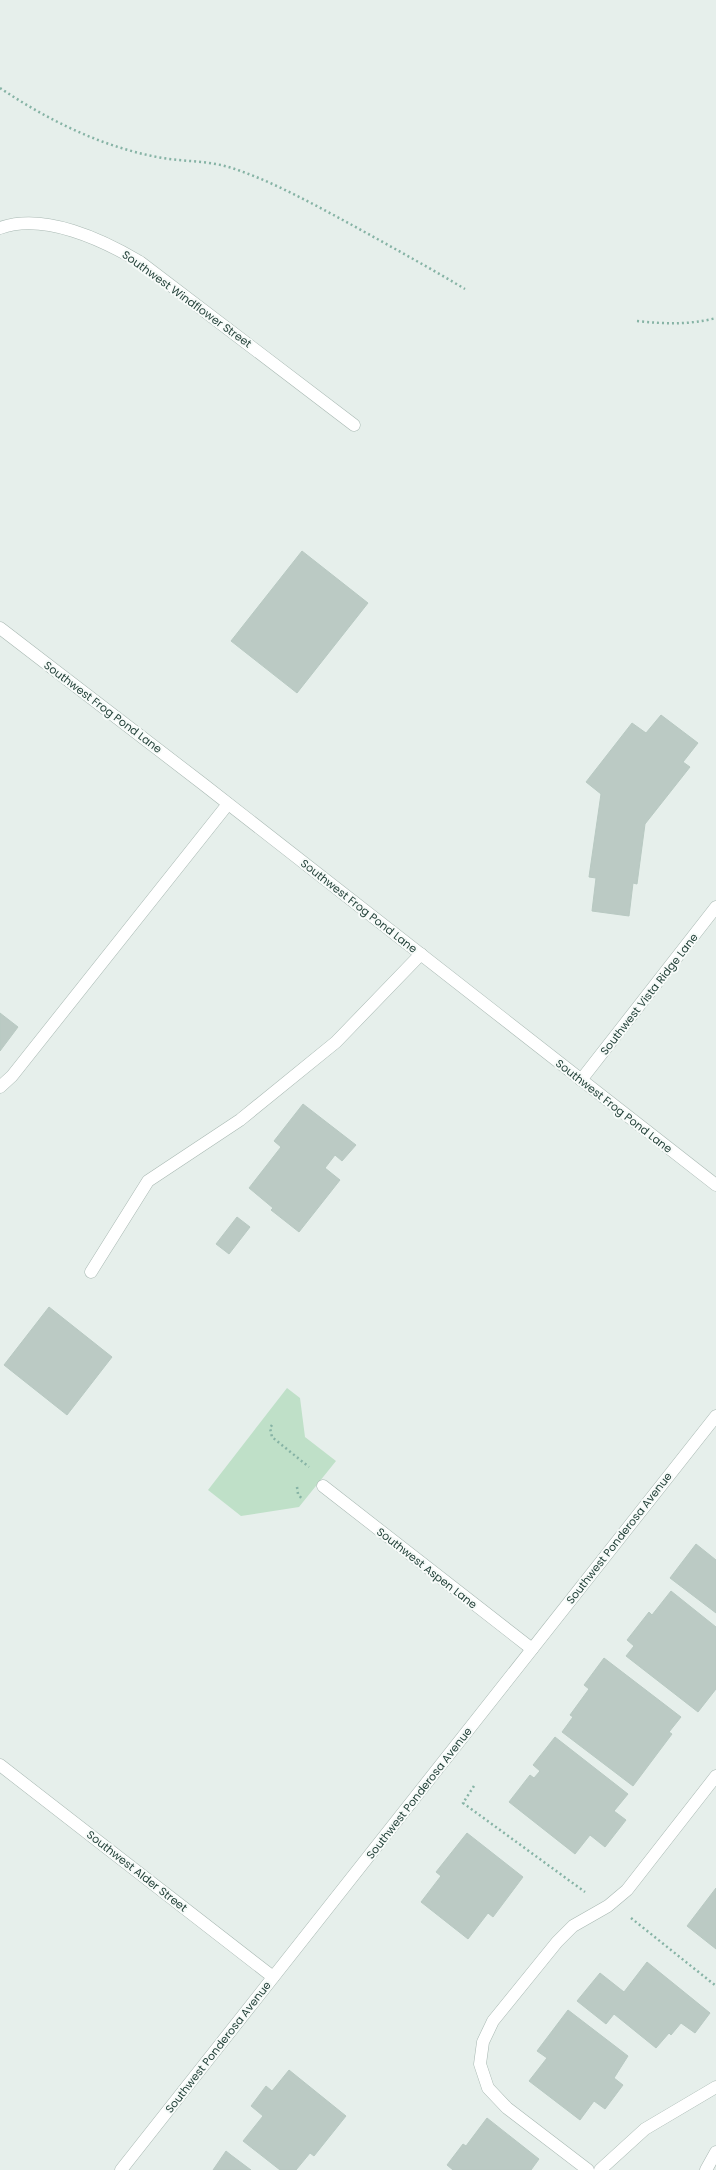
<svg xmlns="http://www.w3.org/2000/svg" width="716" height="2170" font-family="Poppins,sans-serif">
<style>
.green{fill:#bfe0c8}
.building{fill:#bbcac4;stroke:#b8c9c2}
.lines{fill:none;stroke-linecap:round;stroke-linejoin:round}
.minor-casing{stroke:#a8b8b2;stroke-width:13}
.path{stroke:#86b3a5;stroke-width:2.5;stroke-dasharray:2 3;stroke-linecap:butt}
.minor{stroke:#fff;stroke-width:12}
.labels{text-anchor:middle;stroke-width:4;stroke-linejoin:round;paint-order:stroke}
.street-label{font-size:11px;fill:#24423a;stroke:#f7fbf9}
</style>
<rect width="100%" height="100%" fill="#e6efeb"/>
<polygon class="green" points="287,1388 300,1398 305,1437 336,1461 299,1507 241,1516 208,1490"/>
<g class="building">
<polygon points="302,551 368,603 297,693 231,641"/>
<polygon points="661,715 698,743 683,762 690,767 645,824 637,884 633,883 629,916 592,911 596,878 589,877 601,794 586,782 632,723 646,733"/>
<polygon points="0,1013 18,1027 0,1051"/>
<polygon points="303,1104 356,1145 342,1161 335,1155 325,1168 340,1180 299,1232 271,1210 273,1208 249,1188 281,1147 274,1141"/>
<polygon points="237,1217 250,1227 229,1254 216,1244"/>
<polygon points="49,1307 112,1357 67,1415 4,1365"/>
<polygon points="696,1544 716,1560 716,1613 670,1578"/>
<polygon points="671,1591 716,1627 716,1689 698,1712 626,1656 634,1646 627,1640 649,1612 652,1615"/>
<polygon points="604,1658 681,1717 669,1732 672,1734 633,1786 562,1732 573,1717 570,1715 589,1689 584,1685"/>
<polygon points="555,1737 628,1794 614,1811 626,1820 605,1847 590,1835 575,1854 509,1802 530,1775 534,1778 540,1771 533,1765"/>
<polygon points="467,1833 523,1877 493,1917 488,1913 468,1939 421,1902 441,1876 436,1872"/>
<polygon points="716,1888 716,1949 687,1926"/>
<polygon points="647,1962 710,2013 695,2033 681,2023 671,2035 669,2033 656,2048 614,2014 606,2024 577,2001 600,1973 624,1992"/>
<polygon points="568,2010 628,2056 614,2078 623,2085 605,2109 594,2101 580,2120 529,2081 547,2058 537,2051"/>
<polygon points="289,2070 346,2116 314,2156 310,2153 296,2170 280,2170 243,2141 263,2116 251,2106 266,2086 272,2091"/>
<polygon points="487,2118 539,2159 531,2170 453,2170 447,2165 463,2144 466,2146"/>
<polygon points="226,2151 231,2155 251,2170 213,2170"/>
</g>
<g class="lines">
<defs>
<g id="minor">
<path d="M 0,228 C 44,212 103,240 140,262 L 354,425"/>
<polyline points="0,628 203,784 716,1185"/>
<polyline points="581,1080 716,907"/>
<polyline points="0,1087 12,1076 228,804"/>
<polyline points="91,1272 148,1181 240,1120 336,1042 421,954"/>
<polyline points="323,1486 532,1649"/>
<polyline points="0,1765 273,1977"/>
<polyline points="121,2170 716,1416"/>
<polyline points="588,2170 507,2108 488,2088 480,2064 483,2042 493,2021 557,1942 573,1926 608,1906 627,1890 716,1776"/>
<polyline points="600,2170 645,2129 716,2087"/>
<polyline points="706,2170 716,2152"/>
</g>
</defs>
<use href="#minor" class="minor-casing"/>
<g class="path">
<path d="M 0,88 C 48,120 100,146 157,157 C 182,162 207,160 232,168 C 274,182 313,204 352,225 C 390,246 428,267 465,289"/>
<path d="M 637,321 C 665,324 689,325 716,318"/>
<polyline points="272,1425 270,1428 272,1437 309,1467"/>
<polyline points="297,1487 298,1494 302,1499"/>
<polyline points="474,1786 463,1803 585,1892"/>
<polyline points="631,1918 716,1986"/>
</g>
<use href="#minor" class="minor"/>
</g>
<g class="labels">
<g class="street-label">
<text transform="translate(187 299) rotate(36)" y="4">Southwest Windflower Street</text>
<text transform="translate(103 707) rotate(37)" y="4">Southwest Frog Pond Lane</text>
<text transform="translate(359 906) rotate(38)" y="4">Southwest Frog Pond Lane</text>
<text transform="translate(649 994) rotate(-52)" y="4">Southwest Vista Ridge Lane</text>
<text transform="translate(614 1106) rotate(38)" y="4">Southwest Frog Pond Lane</text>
<text transform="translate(619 1538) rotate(-52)" y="4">Southwest Ponderosa Avenue</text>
<text transform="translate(427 1568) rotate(38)" y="4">Southwest Aspen Lane</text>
<text transform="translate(419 1793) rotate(-52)" y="4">Southwest Ponderosa Avenue</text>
<text transform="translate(137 1871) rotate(38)" y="4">Southwest Alder Street</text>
<text transform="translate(218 2047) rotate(-52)" y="4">Southwest Ponderosa Avenue</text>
</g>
</g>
</svg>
